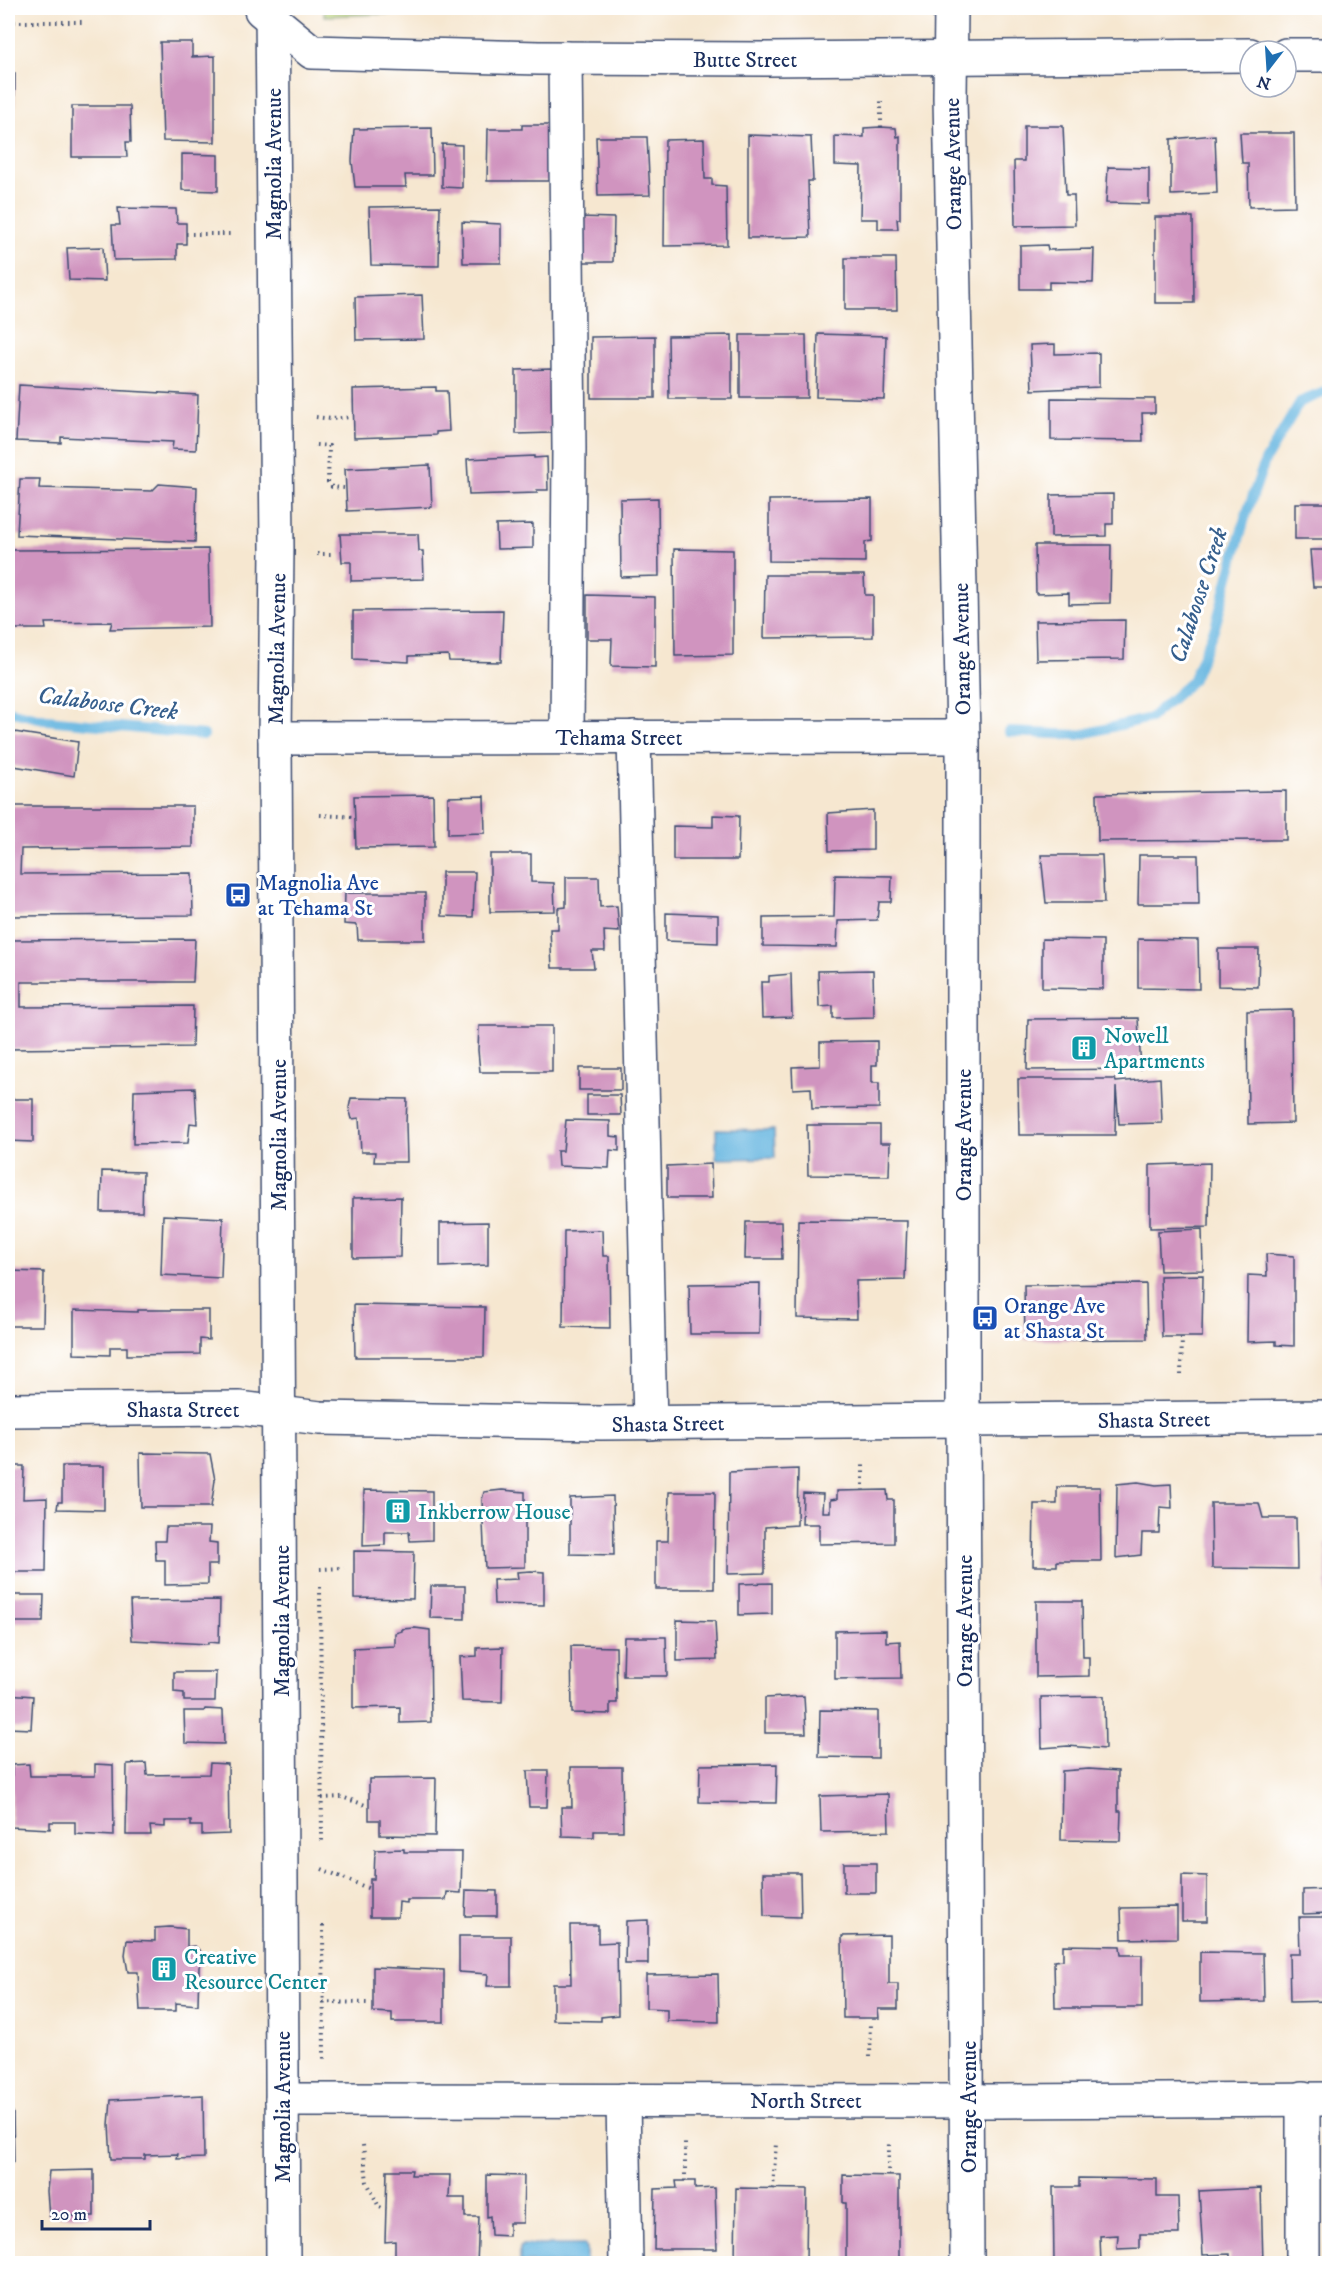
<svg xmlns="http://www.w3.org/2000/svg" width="1337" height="2271" font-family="'IM FELL DW Pica',serif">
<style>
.green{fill:#b8d076;stroke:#6a806a;stroke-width:1.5}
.water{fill:#66b6e0;stroke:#40729f;stroke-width:1.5}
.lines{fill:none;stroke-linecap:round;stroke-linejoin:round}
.stream{stroke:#66b6e0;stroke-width:10}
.building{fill:#d094bf}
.minor-casing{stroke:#3c4b6f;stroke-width:36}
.path{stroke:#3c4b6f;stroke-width:4;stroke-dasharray:1.5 4.5;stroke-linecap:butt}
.minor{stroke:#fff;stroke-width:33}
.labels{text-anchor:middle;stroke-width:6;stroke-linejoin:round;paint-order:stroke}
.street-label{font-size:22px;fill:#1b2f5e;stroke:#fff}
.transit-label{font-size:22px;fill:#164399;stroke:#fff;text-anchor:start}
.culture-label{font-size:22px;fill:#0d838f;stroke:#fff;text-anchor:start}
.water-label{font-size:24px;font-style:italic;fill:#355e8c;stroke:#fff}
</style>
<rect width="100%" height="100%" fill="#fff"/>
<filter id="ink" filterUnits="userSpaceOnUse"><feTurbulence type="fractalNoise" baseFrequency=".0167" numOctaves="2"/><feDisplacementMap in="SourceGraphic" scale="12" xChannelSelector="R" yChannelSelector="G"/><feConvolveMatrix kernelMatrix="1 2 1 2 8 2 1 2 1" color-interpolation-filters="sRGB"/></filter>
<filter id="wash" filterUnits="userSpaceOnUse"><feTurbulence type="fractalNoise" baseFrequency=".008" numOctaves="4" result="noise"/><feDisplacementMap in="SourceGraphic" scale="24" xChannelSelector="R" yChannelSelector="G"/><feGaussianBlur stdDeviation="1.35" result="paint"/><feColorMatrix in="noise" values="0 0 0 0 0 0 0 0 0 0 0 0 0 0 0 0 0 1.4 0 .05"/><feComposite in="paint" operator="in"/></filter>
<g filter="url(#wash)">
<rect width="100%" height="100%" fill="#f6e7d0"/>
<polygon class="green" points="324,8 468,8 468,11 324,16"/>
<g class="water">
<polygon points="716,1129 774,1130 775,1158 716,1159"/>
<polygon points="522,2245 584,2245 586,2249 586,2263 520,2263 520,2248"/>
</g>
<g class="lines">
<g class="stream">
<polyline points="8,711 47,720 204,735"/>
<polyline points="1009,732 1079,735 1150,718 1192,681 1215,627 1245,518 1265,461 1300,402 1330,390"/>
</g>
</g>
<g id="blocks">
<g class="building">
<polygon points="160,42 192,42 192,57 215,56 215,142 163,141"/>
<polygon points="8,73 15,73 14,146 8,146"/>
<polygon points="72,106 130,106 131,142 126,142 127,157 72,157"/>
<polygon points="522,125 551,125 551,181 487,181 488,129 522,129"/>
<polygon points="1024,126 1063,126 1066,195 1074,195 1075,225 1015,226 1014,161 1024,161"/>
<polygon points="881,127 896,128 897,137 900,136 900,219 897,219 898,229 878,229 878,219 860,219 861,166 835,165 835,136 864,137 864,128"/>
<polygon points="432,128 433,175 405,175 406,187 355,187 352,161 354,129"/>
<polygon points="1240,133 1294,133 1295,206 1249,207 1248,163 1242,163"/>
<polygon points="748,135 811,137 813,181 808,181 810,237 748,238"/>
<polygon points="1215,135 1217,193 1171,195 1171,139"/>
<polygon points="596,137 647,137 650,195 598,196"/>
<polygon points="704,139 705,179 712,179 712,185 726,186 727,245 664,246 665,140"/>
<polygon points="442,144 462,145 462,188 442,187"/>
<polygon points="182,154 218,155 218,191 182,190"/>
<polygon points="1108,167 1149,168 1149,204 1106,203"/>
<polygon points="440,206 439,266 371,265 369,207"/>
<polygon points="118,208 176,209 177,223 186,223 186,244 177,244 177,259 114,260 112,225 120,225"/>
<polygon points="580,217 614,218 613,262 579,262"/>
<polygon points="1155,217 1193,217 1194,303 1155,303"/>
<polygon points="462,222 501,224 501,263 463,263"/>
<polygon points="1047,245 1048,250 1094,249 1093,283 1049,282 1049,289 1020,289 1020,246"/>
<polygon points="103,247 105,281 69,280 67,248"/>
<polygon points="845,258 896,258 897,310 845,310"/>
<polygon points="422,295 424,339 356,340 355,297"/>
<polygon points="818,334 886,336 884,399 816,397"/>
<polygon points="732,335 732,399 669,399 668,336"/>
<polygon points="740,335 806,335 807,398 740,398"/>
<polygon points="655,336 655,398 591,398 591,337"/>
<polygon points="1055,344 1055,354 1099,353 1099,387 1032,390 1030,345"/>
<polygon points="552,369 552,433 516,434 516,370"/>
<polygon points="19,385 198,395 196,450 172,449 173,442 61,437 61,443 16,441"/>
<polygon points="436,387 436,391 447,391 449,431 436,432 436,435 354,438 353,389"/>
<polygon points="1051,398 1155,399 1155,413 1142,413 1143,441 1051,440"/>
<polygon points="534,456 534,458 547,457 548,490 537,490 537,493 469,495 467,459"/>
<polygon points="430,465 432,507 347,511 345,469"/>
<polygon points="20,479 40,479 39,488 152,491 159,484 197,487 195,542 17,535"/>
<polygon points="1113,494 1113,524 1106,524 1106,536 1051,537 1051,495"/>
<polygon points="658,498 659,576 621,577 620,499"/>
<polygon points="872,499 872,541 865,542 865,562 769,561 769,500"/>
<rect x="1295" y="503" width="35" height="36"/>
<polygon points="533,524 533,548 497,549 496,525"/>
<polygon points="340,534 418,534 419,551 423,551 424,579 351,581 351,562 342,562"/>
<polygon points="1035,545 1111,545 1110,603 1069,604 1069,593 1036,594"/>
<polygon points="208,549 210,627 110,629 112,622 45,623 46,629 8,629 8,550"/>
<polygon points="674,549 733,550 733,655 675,656"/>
<polygon points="1310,550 1330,550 1330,587 1313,587"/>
<polygon points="765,575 864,575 865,595 873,595 873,637 764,638"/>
<polygon points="587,595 655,597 655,667 611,666 612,639 587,639"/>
<polygon points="503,610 501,662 449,661 448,655 409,656 409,662 353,659 353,611"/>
<polygon points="1125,620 1124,659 1036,660 1035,621"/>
<polygon points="8,731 78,742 74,776 8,765"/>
<polygon points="1286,791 1286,840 1098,841 1097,794"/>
<polygon points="433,795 434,847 356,848 354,796"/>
<polygon points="484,796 485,833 448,834 448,797"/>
<polygon points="8,806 193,806 193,847 21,849 20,874 192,873 193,915 8,916"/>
<polygon points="873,810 873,850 829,851 828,813"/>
<polygon points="713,815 739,816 738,860 673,860 673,826 713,827"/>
<polygon points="490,854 531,854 531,882 554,883 555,911 490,912"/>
<polygon points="1041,855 1102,855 1104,903 1046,903"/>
<polygon points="1139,855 1198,855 1199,904 1138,904"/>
<polygon points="442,872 475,872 473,917 442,916"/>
<polygon points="835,875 892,876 891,902 879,902 877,920 838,921 837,947 763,946 763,918 834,917"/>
<polygon points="566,877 599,877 600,907 617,906 619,932 604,931 605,951 592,951 594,968 552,968 550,929 558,929 558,908 566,907"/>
<polygon points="345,893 425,893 425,940 358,940 357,925 344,924"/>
<polygon points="666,913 718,915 718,943 666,941"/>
<polygon points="195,939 193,982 21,982 21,1007 193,1006 192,1047 8,1049 8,940"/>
<polygon points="1042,939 1103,940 1103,989 1042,988"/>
<polygon points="1138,939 1198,940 1199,989 1138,988"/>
<polygon points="1218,949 1259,949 1258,987 1218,986"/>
<polygon points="873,970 874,1017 833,1018 833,1006 819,1007 818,971"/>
<polygon points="791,974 792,1017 762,1018 761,982 769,982 769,976"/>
<polygon points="1292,1010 1293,1123 1248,1124 1247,1011"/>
<polygon points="1138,1018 1141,1069 1027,1070 1028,1019"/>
<polygon points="479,1026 552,1026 552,1072 480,1072 478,1050"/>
<polygon points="877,1041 877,1065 872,1065 872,1083 879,1083 879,1108 812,1109 811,1088 793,1089 792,1067 820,1066 820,1042"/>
<rect x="579" y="1068" width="42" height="22"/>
<polygon points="1160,1078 1162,1123 1119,1124 1116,1087 1115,1135 1019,1135 1018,1079 1115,1079 1116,1082"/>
<polygon points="195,1088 197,1124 190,1123 188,1143 133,1144 134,1090"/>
<polygon points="587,1095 620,1095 621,1115 587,1115"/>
<polygon points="351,1098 407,1099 406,1123 407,1162 374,1162 375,1152 361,1152 359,1118 352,1119 349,1108"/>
<polygon points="8,1099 33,1099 33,1142 8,1141"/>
<polygon points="566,1120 610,1121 610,1136 619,1137 619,1151 610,1150 609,1168 558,1166 557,1151 563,1151"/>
<polygon points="807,1125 880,1125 880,1143 890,1143 889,1176 808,1175"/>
<polygon points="1210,1163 1209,1227 1150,1228 1150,1165"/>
<polygon points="711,1164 712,1198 667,1198 667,1166"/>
<polygon points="102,1171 143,1172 142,1212 101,1212"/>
<polygon points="401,1197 400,1257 353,1258 353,1198"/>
<polygon points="163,1215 223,1218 221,1278 161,1275"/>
<polygon points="798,1220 907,1221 905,1280 856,1281 857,1319 797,1318"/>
<polygon points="488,1222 488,1265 440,1267 440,1223"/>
<polygon points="746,1222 781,1222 782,1259 745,1259"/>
<polygon points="1202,1229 1203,1270 1160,1271 1158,1231"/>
<polygon points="602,1230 603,1256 609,1256 610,1328 563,1327 564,1231"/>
<polygon points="1266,1254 1294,1256 1294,1346 1276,1345 1276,1341 1247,1342 1248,1275 1267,1276"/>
<polygon points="8,1271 44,1272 43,1326 8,1326"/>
<polygon points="1203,1275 1202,1337 1162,1337 1160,1276"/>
<polygon points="760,1283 759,1334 690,1334 689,1284"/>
<polygon points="1146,1284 1147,1339 1025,1340 1024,1285"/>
<polygon points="354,1305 485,1307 484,1357 355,1357"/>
<polygon points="74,1310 138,1312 138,1310 209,1310 209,1340 200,1339 200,1354 127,1355 127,1347 110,1347 110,1355 74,1354"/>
<polygon points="140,1453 210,1454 215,1480 211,1507 141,1507"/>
<polygon points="8,1466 24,1466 23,1499 47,1498 46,1572 8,1572"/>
<polygon points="62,1466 104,1466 104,1510 57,1509 58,1502 62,1502"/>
<polygon points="798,1469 797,1525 765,1527 765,1573 728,1574 729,1472"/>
<polygon points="1138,1482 1156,1485 1171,1484 1172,1508 1160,1507 1159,1533 1142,1533 1141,1555 1116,1558 1117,1484"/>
<polygon points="1057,1487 1100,1487 1101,1561 1057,1561 1057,1566 1033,1566 1034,1504 1057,1504"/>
<polygon points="364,1490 432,1491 432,1540 410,1541 409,1532 385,1532 385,1545 363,1546"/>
<polygon points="502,1490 525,1492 525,1567 485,1568 482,1500 484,1492"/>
<polygon points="887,1490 888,1500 894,1500 894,1543 819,1544 819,1524 802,1524 803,1493 823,1494 822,1512 830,1512 830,1500 837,1499 837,1491"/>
<polygon points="669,1492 715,1492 714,1589 656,1589 656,1541 668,1541"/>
<polygon points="613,1496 614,1555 570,1554 570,1498"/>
<polygon points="1211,1503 1259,1503 1263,1518 1296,1518 1297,1569 1212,1568"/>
<polygon points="166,1527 210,1527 209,1542 217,1543 217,1565 208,1565 208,1584 165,1585 165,1560 156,1560 155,1541 165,1541"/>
<rect x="1326" y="1543" width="4" height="56"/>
<polygon points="354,1551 414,1552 413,1599 354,1598"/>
<polygon points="531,1571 544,1572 544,1605 494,1604 493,1580 518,1579 517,1572"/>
<polygon points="772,1583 772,1614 739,1615 739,1584"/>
<polygon points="431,1586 465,1586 465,1619 430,1618"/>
<polygon points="8,1595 44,1595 43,1622 8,1622"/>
<polygon points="220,1600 219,1643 208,1642 208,1644 132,1640 130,1601"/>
<polygon points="1036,1601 1082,1601 1083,1657 1089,1657 1089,1676 1036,1677"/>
<polygon points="677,1620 715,1621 717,1660 677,1661"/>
<polygon points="415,1628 430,1630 431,1722 400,1723 400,1707 353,1708 353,1648 395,1646 395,1633 402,1631 402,1629"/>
<polygon points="886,1630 886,1642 900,1641 901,1678 835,1679 835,1631"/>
<polygon points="624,1637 666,1637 667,1676 623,1676"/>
<polygon points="571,1646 616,1647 617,1703 610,1703 610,1714 572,1713"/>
<polygon points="503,1647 502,1702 462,1701 460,1657 477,1656 477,1648"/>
<polygon points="174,1672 216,1672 215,1701 184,1701 184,1693 174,1692"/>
<polygon points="8,1694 33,1696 31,1729 8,1728"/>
<polygon points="804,1696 806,1733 765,1733 765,1698"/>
<polygon points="1104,1696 1105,1749 1068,1746 1042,1748 1041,1697"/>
<polygon points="205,1709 223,1710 224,1744 185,1743 184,1711 204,1711"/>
<polygon points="820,1710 878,1711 878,1758 819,1757"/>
<polygon points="146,1763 147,1775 209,1774 210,1763 228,1764 229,1834 202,1835 202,1826 191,1826 191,1821 165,1821 165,1827 150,1826 151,1835 126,1835 127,1764"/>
<polygon points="29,1764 30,1776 95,1776 95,1764 113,1765 114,1836 75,1834 75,1822 50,1822 50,1829 11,1827 12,1765"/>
<polygon points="777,1764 776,1803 699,1802 700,1765"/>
<polygon points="571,1767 622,1767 623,1831 594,1831 594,1837 562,1836 561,1807 572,1807"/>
<polygon points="1089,1769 1118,1771 1118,1811 1121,1811 1120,1841 1061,1840 1062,1771"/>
<polygon points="527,1771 548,1771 547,1807 529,1807"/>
<polygon points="436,1778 435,1836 380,1835 380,1820 369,1820 369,1779"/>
<polygon points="888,1794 889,1831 821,1832 820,1796"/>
<polygon points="404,1849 404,1852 462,1852 461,1893 447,1892 446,1900 407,1900 407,1903 399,1902 398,1917 370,1917 370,1879 374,1879 375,1850"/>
<rect x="844" y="1863" width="32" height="30"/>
<polygon points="763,1873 800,1873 801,1917 764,1916"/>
<polygon points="1182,1875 1207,1876 1207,1921 1182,1921"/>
<polygon points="1330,1889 1330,1913 1303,1914 1303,1890"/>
<polygon points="466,1890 497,1891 497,1916 465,1916"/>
<polygon points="1177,1907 1177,1938 1122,1939 1121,1908"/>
<polygon points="1299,1917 1330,1917 1330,2001 1290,2002 1289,1954 1300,1954"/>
<polygon points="648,1920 648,1964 625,1964 626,1921"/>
<polygon points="570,1925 598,1925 598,1943 617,1942 618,2015 601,2017 601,2021 553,2020 553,1984 571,1984"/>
<polygon points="170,1927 187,1929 187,1947 195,1946 202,1953 204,1958 199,1967 198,2005 176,2003 176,2011 140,2011 138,1972 128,1972 125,1955 127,1940 155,1941 155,1928"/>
<polygon points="889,1935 889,1984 898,1984 898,2009 878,2009 879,2018 843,2018 842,1936"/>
<polygon points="459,1936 511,1936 511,1986 487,1986 488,1974 459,1972"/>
<polygon points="1063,1945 1120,1946 1121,1955 1142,1955 1142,2008 1055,2008 1054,1961 1063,1960"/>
<polygon points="1200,1952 1263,1953 1264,2001 1200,2002"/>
<polygon points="373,1967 444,1970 444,2022 392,2022 392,2013 373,2012"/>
<polygon points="718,1974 719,2022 667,2021 667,2009 646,2008 646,1975"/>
<polygon points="203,2095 204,2158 177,2159 178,2154 145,2155 145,2159 111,2159 109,2125 111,2100"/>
<polygon points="8,2112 13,2112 14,2162 8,2162"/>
<polygon points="94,2170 94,2216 49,2216 47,2191 49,2171"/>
<polygon points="387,2170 412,2170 411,2175 450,2175 449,2198 465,2198 465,2217 479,2217 477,2264 395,2264 395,2241 385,2242"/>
<polygon points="487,2175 524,2176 523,2223 509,2223 509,2236 491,2235 490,2216 487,2217"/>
<polygon points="843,2175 899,2176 899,2264 846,2264 846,2203 843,2203"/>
<polygon points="1079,2178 1157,2179 1157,2197 1178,2197 1179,2234 1140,2234 1140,2248 1117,2249 1118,2235 1100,2236 1101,2264 1054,2264 1053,2187 1079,2187"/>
<polygon points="676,2181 695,2181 695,2189 715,2188 717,2249 654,2249 655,2189 677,2188"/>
<polygon points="736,2188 807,2189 806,2264 735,2264"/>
<polygon points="1261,2188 1263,2264 1230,2264 1230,2254 1203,2255 1199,2191"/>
</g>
</g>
</g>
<g filter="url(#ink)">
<use href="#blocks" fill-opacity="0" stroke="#3c4b6f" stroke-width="1.5"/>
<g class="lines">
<defs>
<g id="minor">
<polyline points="272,8 277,548 275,738 283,2264"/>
<polyline points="951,8 950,97 963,737 963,1420 967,2264"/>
<polyline points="261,10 312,52 539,58 767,59 1250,55"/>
<polyline points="1286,55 1330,55"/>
<polyline points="565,58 569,448 567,737"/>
<polyline points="634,737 650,1423"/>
<polyline points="275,738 963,737"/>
<polyline points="8,1410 239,1408 320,1418 601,1423 1330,1417"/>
<polyline points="1303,2098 1303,2264"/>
<polyline points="282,2100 1002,2101 1330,2099"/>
<polyline points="623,2100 626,2264"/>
</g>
</defs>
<use href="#minor" class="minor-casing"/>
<g class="path">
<polyline points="8,22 83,22"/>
<polyline points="881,127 881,101"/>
<polyline points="186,234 230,234"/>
<polyline points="316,417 332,419 350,417"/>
<polyline points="316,445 329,446 328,482 332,487 344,488"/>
<polyline points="317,554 332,554"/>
<polyline points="320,815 355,817"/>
<polyline points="1181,1375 1182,1337"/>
<polyline points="863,1491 863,1461"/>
<polyline points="320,1569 344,1568"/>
<polyline points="320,1587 322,1843"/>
<polyline points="322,1798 342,1797 368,1806"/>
<polyline points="322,1869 370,1889"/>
<polyline points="323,1925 324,2059"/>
<polyline points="323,2002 367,2003"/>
<polyline points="870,2057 871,2022"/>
<polyline points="363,2145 367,2182 379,2207 386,2209"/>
<polyline points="888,2176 889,2143"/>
<polyline points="685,2181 685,2143"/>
<polyline points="773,2189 776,2143"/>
</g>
<use href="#minor" class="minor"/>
</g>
</g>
<defs>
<symbol id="bus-square" viewBox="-11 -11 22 22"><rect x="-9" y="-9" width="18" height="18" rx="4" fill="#1a4fb4" stroke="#fff"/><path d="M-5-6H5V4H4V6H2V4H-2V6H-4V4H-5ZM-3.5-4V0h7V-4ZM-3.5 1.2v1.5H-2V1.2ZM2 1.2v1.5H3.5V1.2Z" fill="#fff"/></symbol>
<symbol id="building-square" viewBox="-11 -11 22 22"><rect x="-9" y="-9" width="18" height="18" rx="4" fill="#0f9aa8" stroke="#fff"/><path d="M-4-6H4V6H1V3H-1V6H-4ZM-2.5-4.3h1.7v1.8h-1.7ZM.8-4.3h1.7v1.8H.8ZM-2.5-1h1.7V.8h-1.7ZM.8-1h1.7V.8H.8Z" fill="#fff"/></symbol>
</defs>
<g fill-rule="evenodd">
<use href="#bus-square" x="223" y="880" width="30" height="30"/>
<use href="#building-square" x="1069" y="1033" width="30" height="30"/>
<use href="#bus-square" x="970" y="1303" width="30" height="30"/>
<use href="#building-square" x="383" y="1496" width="30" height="30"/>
<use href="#building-square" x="149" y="1954" width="30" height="30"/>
</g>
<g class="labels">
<g class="street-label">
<text x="745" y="67">Butte Street</text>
<text transform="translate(273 164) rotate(-90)" y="8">Magnolia Avenue</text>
<text transform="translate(952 164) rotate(-91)" y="8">Orange Avenue</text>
<text transform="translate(276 649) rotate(-89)" y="8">Magnolia Avenue</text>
<text transform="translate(961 649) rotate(-91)" y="8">Orange Avenue</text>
<text x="619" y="745">Tehama Street</text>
<text transform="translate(278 1135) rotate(-90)" y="8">Magnolia Avenue</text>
<text transform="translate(963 1135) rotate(-90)" y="8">Orange Avenue</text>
<text x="183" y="1417">Shasta Street</text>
<text transform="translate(1154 1419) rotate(-1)" y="8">Shasta Street</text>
<text transform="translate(668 1423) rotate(-1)" y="8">Shasta Street</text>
<text transform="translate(281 1621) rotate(-90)" y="8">Magnolia Avenue</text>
<text transform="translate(964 1621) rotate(-90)" y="8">Orange Avenue</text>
<text x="806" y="2108">North Street</text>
<text transform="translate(282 2107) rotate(-90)" y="8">Magnolia Avenue</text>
<text transform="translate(968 2107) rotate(-90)" y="8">Orange Avenue</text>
</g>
<g class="transit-label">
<text x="258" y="890">Magnolia Ave<tspan x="258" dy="25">at Tehama St</tspan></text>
<text x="1004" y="1313">Orange Ave<tspan x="1004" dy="25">at Shasta St</tspan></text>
</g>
<g class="culture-label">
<text x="1104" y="1043">Nowell<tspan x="1104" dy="25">Apartments</tspan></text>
<text x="418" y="1519">Inkberrow House</text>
<text x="184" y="1964">Creative<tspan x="184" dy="25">Resource Center</tspan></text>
</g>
<g class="water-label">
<text transform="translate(1198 595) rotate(-72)" y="8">Calaboose Creek</text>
<text transform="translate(108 703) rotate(7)" y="8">Calaboose Creek</text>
</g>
</g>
<rect width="1337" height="2271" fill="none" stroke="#fff" stroke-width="30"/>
<g transform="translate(1268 69) rotate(197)"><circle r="28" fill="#ffffff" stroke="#a4acbf" stroke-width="1.5"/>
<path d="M0-4.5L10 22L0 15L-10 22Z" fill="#1f6fb2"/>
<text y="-9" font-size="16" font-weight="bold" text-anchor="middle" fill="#1b2f5e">N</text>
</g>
<path d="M42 2220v9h108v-9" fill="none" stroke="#1b2f5e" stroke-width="3"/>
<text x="51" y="2220" font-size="18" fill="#1b2f5e" stroke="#ffffff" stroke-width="4.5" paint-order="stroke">20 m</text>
</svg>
